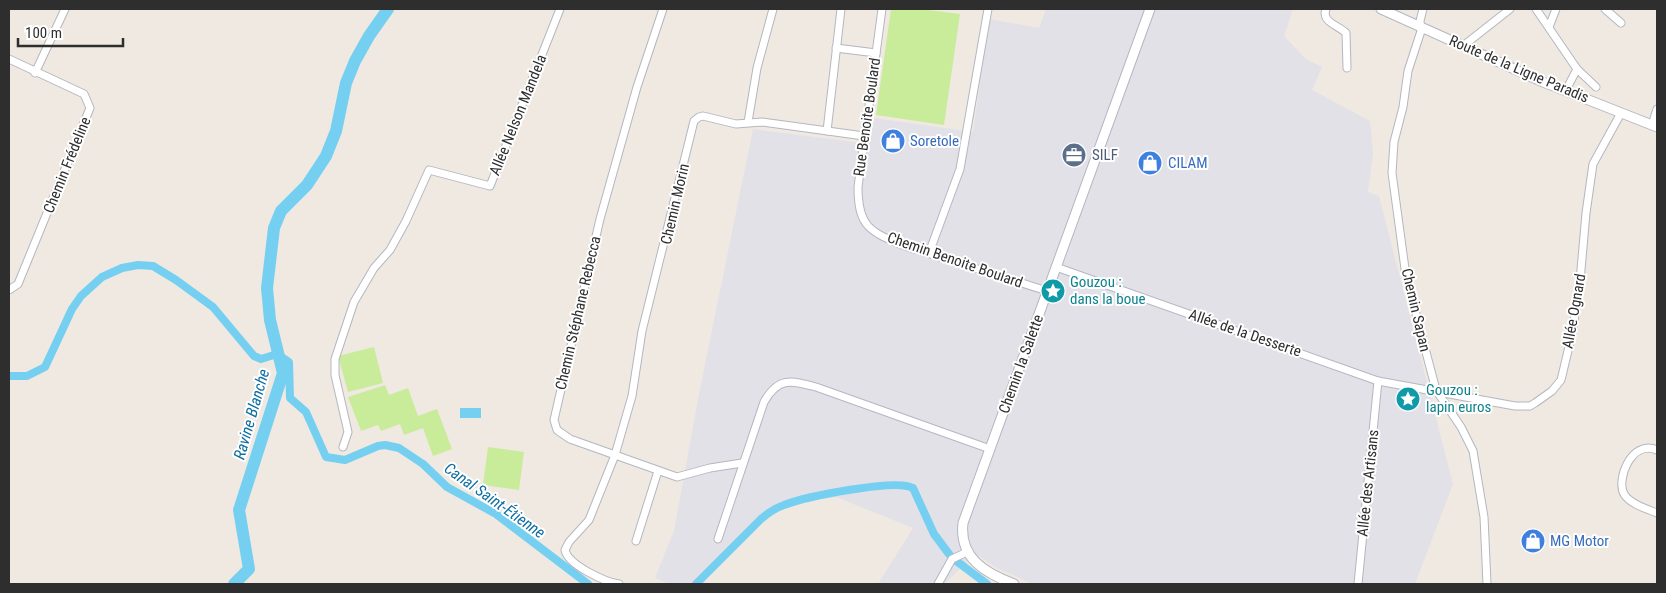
<svg xmlns="http://www.w3.org/2000/svg" width="1666" height="593" font-family="'Roboto Condensed',sans-serif">
<style>
.industrial{fill:#e3e1e8}
.pitch{fill:#c9ec9a}
.water{fill:#75cff0}
.lines{fill:none;stroke-linecap:round;stroke-linejoin:round}
.canal{stroke:#75cff0;stroke-width:8}
.river{stroke:#75cff0;stroke-width:12}
.minor-casing{stroke:#b4b7c1;stroke-width:9}
.tertiary-casing{stroke:#b4b7c1;stroke-width:11}
.secondary-casing{stroke:#b4b7c1;stroke-width:11}
.minor{stroke:#fff;stroke-width:7}
.tertiary{stroke:#fff;stroke-width:9}
.secondary{stroke:#fff;stroke-width:9}
.labels{text-anchor:middle;stroke-width:4;stroke-linejoin:round;paint-order:stroke}
.street-label{font-size:15px;fill:#2e2e2e;stroke:#fff}
.shop-label{font-size:15px;fill:#366cbe;stroke:#fff;text-anchor:start}
.service-label{font-size:15px;fill:#4e5e75;stroke:#fff;text-anchor:start}
.culture-label{font-size:15px;fill:#0d838f;stroke:#fff;text-anchor:start}
.water-label{font-size:16px;font-style:italic;fill:#0d6fa3;stroke:#fff}
</style>
<rect width="100%" height="100%" fill="#efe9e1"/>
<polygon class="industrial" points="1046,9 1293,9 1284,36 1306,59 1322,67 1312,90 1370,121 1373,153 1368,192 1379,196 1453,484 1415,584 1033,584 995,567 976,554 944,584 878,584 913,528 836,497 781,502 772,506 756,518 694,584 670,584 655,578 674,531 700,389 753,129 869,144 874,118 973,132 989,19 1039,28"/>
<g class="pitch">
<polygon points="891,9 920,9 960,14 944,125 876,115"/>
<polygon points="374,347 383,383 348,392 338,356"/>
<polygon points="385,385 389,395 408,388 418,416 437,409 452,449 433,456 423,428 404,435 400,424 381,431 378,425 361,431 348,397"/>
<polygon points="488,447 524,452 519,490 483,485"/>
</g>
<rect class="water" x="460" y="408" width="21" height="10"/>
<g class="lines">
<g class="canal">
<polyline points="9,376 27,376 45,367 72,309 81,296 102,277 122,268 138,265 153,266 176,280 213,307 254,356 261,359 277,354 289,362 290,398 306,412 326,457 345,460 378,446 385,445 399,448 423,464 447,487 496,514 588,584"/>
<polyline points="955,560 987,584"/>
<path d="M 696,584 L 761,519 C 768,513 775,508 784,505 C 805,497 896,478 913,488 L 934,534 L 949,554"/>
</g>
<polyline class="river" points="234,584 249,569 239,510 283,373 270,320 267,288 274,228 281,211 307,185 326,156 336,131 346,83 355,61 369,36 388,9"/>
<defs>
<g id="minor">
<polyline points="663,9 637,87 600,219 554,420 557,430 570,439 677,477 710,468 742,463"/>
<path d="M 882,9 L 858,187 C 858,227 870,232 905,246 L 1047,291"/>
<path d="M 1326,9 C 1321,22 1338,25 1346,33 L 1347,68"/>
<polyline points="1423,9 1420,21 1421,31 1408,71 1403,107 1394,142 1392,173 1406,276 1436,390 1461,427 1473,451 1484,517 1487,584"/>
<polyline points="1536,9 1577,69 1566,90"/>
<polyline points="1605,9 1621,23"/>
<polyline points="1549,27 1556,9"/>
<polyline points="1463,46 1510,9"/>
<polyline points="836,48 876,53"/>
<polyline points="9,59 84,94 90,108 18,284 9,290"/>
<polyline points="1577,69 1596,87"/>
<polyline points="35,73 65,9"/>
<polyline points="748,122 757,68 773,9"/>
<polyline points="1652,125 1657,109"/>
<polyline points="827,131 841,9"/>
<polyline points="929,253 960,169 988,9"/>
<polyline points="1056,267 1378,381 1515,406 1530,406 1535,403 1552,391 1561,380 1572,334 1580,281 1586,213 1593,164 1621,113"/>
<polyline points="343,447 348,432 335,375 335,359 354,302 374,268 390,250 406,221 429,170 490,186 560,9"/>
<path d="M 1657,450 C 1631,439 1616,480 1624,494 C 1630,504 1647,509 1657,513"/>
<path d="M 718,539 L 764,402 C 778,377 791,380 816,387 L 990,449"/>
<polyline points="636,541 658,471"/>
<path d="M 619,584 C 605,582 568,565 565,550 L 569,542 L 589,520 L 615,455 L 632,396 L 642,331 L 694,121 L 699,117 L 703,116 L 736,124 L 762,122 L 864,136"/>
<polyline points="938,584 952,559 967,552"/>
<polyline points="1358,584 1378,381"/>
</g>
<path id="tertiary" d="M 1014,584 C 985,573 959,558 963,523 L 1150,9"/>
<polyline id="secondary" points="1381,9 1543,82 1657,127"/>
</defs>
<use href="#minor" class="minor-casing"/>
<use href="#tertiary" class="tertiary-casing"/>
<use href="#secondary" class="secondary-casing"/>
<use href="#minor" class="minor"/>
<use href="#tertiary" class="tertiary"/>
<use href="#secondary" class="secondary"/>
</g>
<defs>
<symbol id="shop-disc" viewBox="-11 -11 22 22"><circle r="9.5" fill="#3f7fe0" stroke="#fff"/><path d="M-5-2.5h2.3a2.7 3.5 0 0 1 5.4 0H5L5.5 6h-11ZM-1.5-2.5h3a1.5 2.3 0 0 0-3 0Z" fill="#fff"/></symbol>
<symbol id="office-disc" viewBox="-11 -11 22 22"><circle r="9.5" fill="#5c6f8a" stroke="#fff"/><path d="M-6-3h4V-5.5h4V-3h4V5H-6ZM-1-4.5V-3h2v-1.5ZM-6 0V1H6V0Z" fill="#fff"/></symbol>
<symbol id="sight-disc" viewBox="-11 -11 22 22"><circle r="9.5" fill="#0f9aa8" stroke="#fff"/><path d="M0-6L1.8-2.2L6-1.7L2.9 1.2L3.7 5.4L0 3.3L-3.7 5.4L-2.9 1.2L-6-1.7L-1.8-2.2Z" fill="#fff"/></symbol>
</defs>
<g fill-rule="evenodd">
<use href="#shop-disc" x="879" y="127" width="28" height="28"/>
<use href="#office-disc" x="1060" y="141" width="28" height="28"/>
<use href="#shop-disc" x="1136" y="149" width="28" height="28"/>
<use href="#sight-disc" x="1039" y="277" width="28" height="28"/>
<use href="#sight-disc" x="1394" y="385" width="28" height="28"/>
<use href="#shop-disc" x="1519" y="527" width="28" height="28"/>
</g>
<g class="labels">
<g class="street-label">
<text transform="translate(1519 69) rotate(23)" y="5">Route de la Ligne Paradis</text>
<text transform="translate(518 115) rotate(-68)" y="5">Allée Nelson Mandela</text>
<text transform="translate(867 117) rotate(-82)" y="5">Rue Benoite Boulard</text>
<text transform="translate(67 165) rotate(-68)" y="5">Chemin Frédeline</text>
<text transform="translate(675 204) rotate(-77)" y="5">Chemin Morin</text>
<text transform="translate(955 260) rotate(19)" y="5">Chemin Benoite Boulard</text>
<text transform="translate(1416 310) rotate(77)" y="5">Chemin Sapan</text>
<text transform="translate(1574 311) rotate(-80)" y="5">Allée Ognard</text>
<text transform="translate(578 313) rotate(-77)" y="5">Chemin Stéphane Rebecca</text>
<text transform="translate(1245 333) rotate(19)" y="5">Allée de la Desserte</text>
<text transform="translate(1021 364) rotate(-70)" y="5">Chemin la Salette</text>
<text transform="translate(1368 483) rotate(-84)" y="5">Allée des Artisans</text>
</g>
<g class="shop-label">
<text x="910" y="146">Soretole</text>
<text x="1168" y="168">CILAM</text>
<text x="1550" y="546">MG Motor</text>
</g>
<g class="service-label">
<text x="1092" y="160">SILF</text>
</g>
<g class="culture-label">
<text x="1070" y="287">Gouzou :<tspan x="1070" dy="17">dans la boue</tspan></text>
<text x="1426" y="395">Gouzou :<tspan x="1426" dy="17">lapin euros</tspan></text>
</g>
<g class="water-label">
<text transform="translate(251 414) rotate(-74)" y="6">Ravine Blanche</text>
<text transform="translate(495 500) rotate(35)" y="6">Canal Saint-Étienne</text>
</g>
</g>
<rect width="1666" height="593" fill="none" stroke="#2e2e2e" stroke-width="20"/>
<path d="M18 38v8h105v-8" fill="none" stroke="#2e2e2e" stroke-width="2.5"/>
<text x="25" y="38" font-size="15" fill="#2e2e2e" stroke="#ffffff" stroke-width="4" paint-order="stroke">100 m</text>
</svg>
